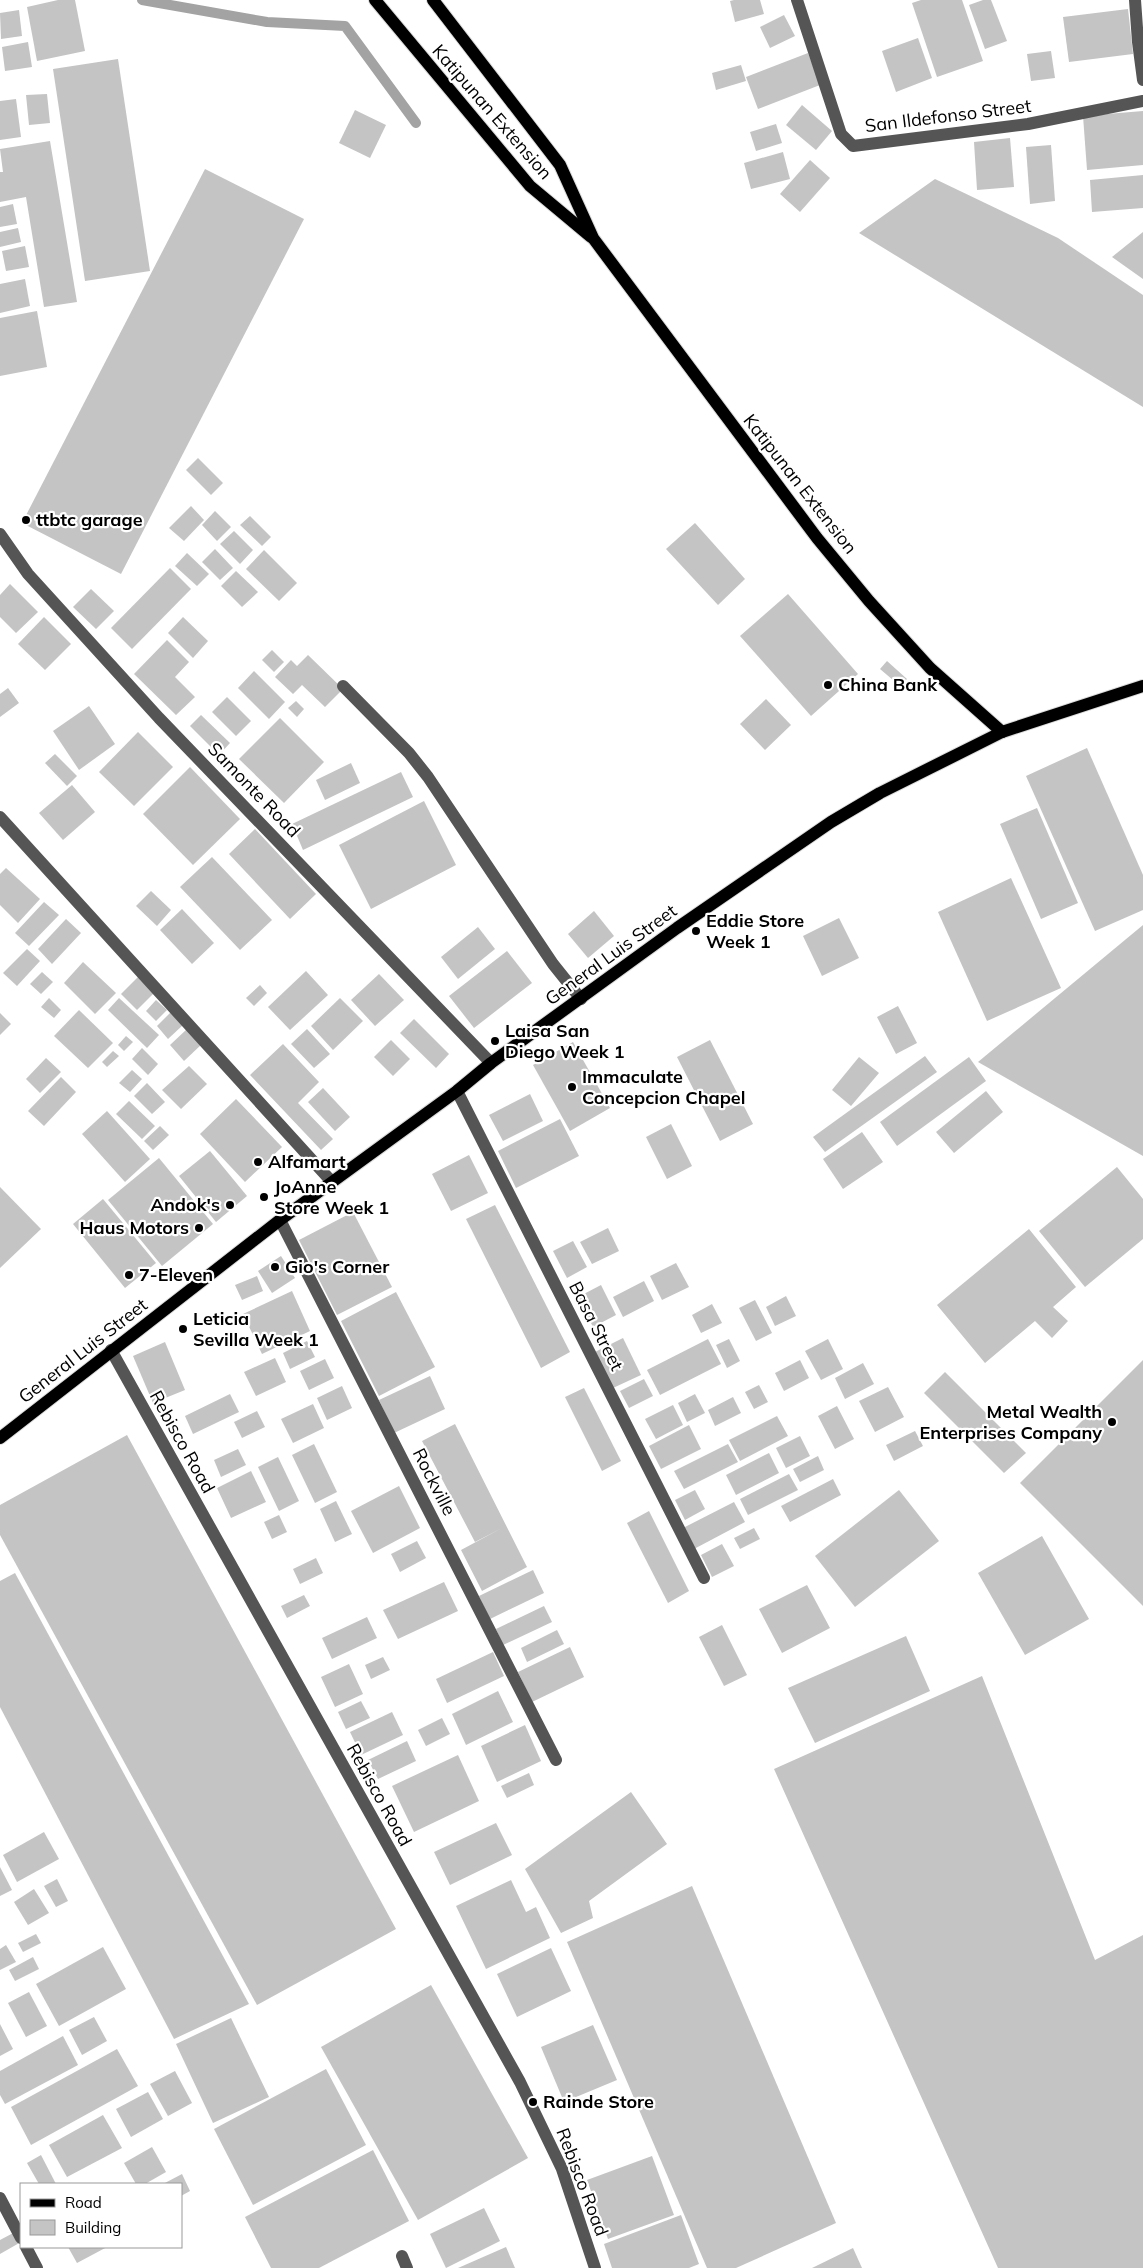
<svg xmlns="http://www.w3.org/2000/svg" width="1143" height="2268" font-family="Mulish,sans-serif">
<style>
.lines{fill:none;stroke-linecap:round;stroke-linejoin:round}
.stream{stroke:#a3a3a3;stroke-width:10}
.building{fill:#c4c4c4}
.major-casing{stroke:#dbdbdb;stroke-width:14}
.minor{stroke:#555;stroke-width:12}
.major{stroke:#000;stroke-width:12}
.poi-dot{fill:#000;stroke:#fff;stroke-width:2}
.labels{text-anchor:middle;stroke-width:4.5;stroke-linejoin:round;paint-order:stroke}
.street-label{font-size:18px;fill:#000;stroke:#fff}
.poi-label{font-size:18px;font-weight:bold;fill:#000;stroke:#fff;text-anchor:start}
</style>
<rect width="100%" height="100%" fill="#fff"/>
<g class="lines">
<polyline class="stream" points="142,0 267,22 345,26 416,123"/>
</g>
<g class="building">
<polygon points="58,0 75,0 85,51 37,61 27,7"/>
<polygon points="734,0 760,0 764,14 735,22 730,1"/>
<polygon points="921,0 962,0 983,61 937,77 912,3"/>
<polygon points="983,0 991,0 1007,41 985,49 969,5"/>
<polygon points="1128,9 1133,54 1069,62 1063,17"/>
<polygon points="19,10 22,36 1,39 0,13"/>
<polygon points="784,15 795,36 770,48 760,27"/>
<polygon points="918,38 932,78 896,92 882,51"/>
<polygon points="28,42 32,67 5,71 2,47"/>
<polygon points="1051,51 1055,78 1031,81 1027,54"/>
<polygon points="808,53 820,85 758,109 746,77"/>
<polygon points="118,59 150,271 85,281 53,69"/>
<polygon points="741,65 746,81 716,90 712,73"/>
<polygon points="47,94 50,123 29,125 26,95"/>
<polygon points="16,99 21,137 0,140 0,101"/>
<polygon points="802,105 832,131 816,150 786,125"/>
<polygon points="355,110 386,125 370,158 339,143"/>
<polygon points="1143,111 1143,165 1087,170 1083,116"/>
<polygon points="776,124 782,143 756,151 750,132"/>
<polygon points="1010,138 1014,187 977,190 974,142"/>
<polygon points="50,141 77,302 44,307 26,197 0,202 0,172 3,172 0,149"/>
<polygon points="1051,145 1055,201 1030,204 1026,147"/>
<polygon points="783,152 790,179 751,189 744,163"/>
<polygon points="810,160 830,178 800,212 780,194"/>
<polygon points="205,169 304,219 121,574 22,523"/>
<polygon points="1143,175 1143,208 1092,212 1090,180"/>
<polygon points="935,179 1058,238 1143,295 1143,407 859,233"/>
<polygon points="13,204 17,224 0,227 0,207"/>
<polygon points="18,228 21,242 0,247 0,232"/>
<polygon points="1143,232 1143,279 1112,257"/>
<polygon points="25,246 29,267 6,271 2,251"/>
<polygon points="25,279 30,306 0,313 0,284"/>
<polygon points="37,311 47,367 0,376 0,318"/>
<polygon points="198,458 223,483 211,495 186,470"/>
<polygon points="191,506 204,520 184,541 169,528"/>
<polygon points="215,511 231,527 217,541 202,525"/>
<polygon points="250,516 271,537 262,546 240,525"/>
<polygon points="695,523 745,579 718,605 666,549"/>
<polygon points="234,531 253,550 240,564 220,544"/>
<polygon points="215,549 233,568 220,580 202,562"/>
<polygon points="264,550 297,583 279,601 246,569"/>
<polygon points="187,553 209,574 197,586 175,566"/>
<polygon points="170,568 191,589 132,649 111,628"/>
<polygon points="236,571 258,592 242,607 221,586"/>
<polygon points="10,584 38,612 16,633 0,617 0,595"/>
<polygon points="91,589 114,611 96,629 73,607"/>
<polygon points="788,594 858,674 811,716 740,636"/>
<polygon points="44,617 71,644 45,670 18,644"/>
<polygon points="183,617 208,641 193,658 168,633"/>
<polygon points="167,640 189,662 175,677 195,697 176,715 134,674"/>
<polygon points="272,650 284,662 274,672 262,660"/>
<polygon points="308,655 343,689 325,707 302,685 293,694 275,677 291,660 297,666"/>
<polygon points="887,661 907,679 900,686 880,669"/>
<polygon points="254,671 285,702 269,719 238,688"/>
<polygon points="8,688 19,703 0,717 0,694"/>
<polygon points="227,697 251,721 236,736 212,712"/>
<polygon points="766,699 791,725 765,750 740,724"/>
<polygon points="296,701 304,709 297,717 288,708"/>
<polygon points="89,706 115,744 79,770 53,731"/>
<polygon points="201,715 230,743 219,755 190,726"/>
<polygon points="280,718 324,762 284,803 239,759"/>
<polygon points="138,732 173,767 134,806 99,772"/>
<polygon points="1087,748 1143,875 1143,910 1095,931 1026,776"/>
<polygon points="55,754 77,776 67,786 45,763"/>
<polygon points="351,763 360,783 325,800 316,780"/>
<polygon points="190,767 240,819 193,865 143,814"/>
<polygon points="401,772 413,797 303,850 292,824"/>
<polygon points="72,785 95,812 63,840 39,813"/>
<polygon points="424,801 456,865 371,909 339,845"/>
<polygon points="1037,808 1078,903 1041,919 1000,824"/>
<polygon points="255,829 316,894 290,919 229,854"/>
<polygon points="212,857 272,920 240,950 180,887"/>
<polygon points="6,868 40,899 18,923 0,905 0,874"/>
<polygon points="1011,878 1061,988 987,1021 938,912"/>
<polygon points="151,891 171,910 157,926 136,906"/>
<polygon points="44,902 59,915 29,946 15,933"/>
<polygon points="182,909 214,943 192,964 160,930"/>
<polygon points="594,911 614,936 588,958 568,934"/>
<polygon points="839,918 859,958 822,976 803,936"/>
<polygon points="66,919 81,933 52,964 38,949"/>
<polygon points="1143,925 1143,1156 978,1062"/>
<polygon points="478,927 495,949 458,979 441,957"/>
<polygon points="27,949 40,961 17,986 3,973"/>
<polygon points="507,951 532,983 474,1028 449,996"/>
<polygon points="83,962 116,993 95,1014 64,983"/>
<polygon points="306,971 328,995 290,1030 268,1007"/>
<polygon points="42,972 53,982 41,994 30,984"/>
<polygon points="379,974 404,1000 375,1026 351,1000"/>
<polygon points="138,977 154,993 137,1010 121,994"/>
<polygon points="260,985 267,993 254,1006 246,998"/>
<polygon points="49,998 61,1010 54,1018 41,1007"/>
<polygon points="119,998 159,1035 147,1048 108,1010"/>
<polygon points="340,998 363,1021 333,1050 311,1026"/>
<polygon points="156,1000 167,1010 156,1021 146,1011"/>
<polygon points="898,1006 917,1043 896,1054 877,1017"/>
<polygon points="79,1010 113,1043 88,1068 54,1036"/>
<polygon points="171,1012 183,1025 168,1039 157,1026"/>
<polygon points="0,1013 11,1024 0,1035"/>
<polygon points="414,1019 449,1054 436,1068 400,1033"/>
<polygon points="187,1029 202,1044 184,1061 170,1045"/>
<polygon points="307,1029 330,1054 314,1068 291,1044"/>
<polygon points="126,1036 133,1042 124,1051 118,1045"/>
<polygon points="391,1040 410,1059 393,1076 374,1057"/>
<polygon points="710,1040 753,1124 720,1141 677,1057"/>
<polygon points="573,1042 610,1108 570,1131 533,1065"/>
<polygon points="283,1044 319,1082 298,1103 333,1139 321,1150 250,1075"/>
<polygon points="142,1048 158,1064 148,1075 132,1059"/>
<polygon points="113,1051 119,1056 107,1067 102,1062"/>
<polygon points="925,1056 937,1072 825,1152 813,1137"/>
<polygon points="859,1057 879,1073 851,1106 832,1090"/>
<polygon points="969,1057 986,1081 897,1146 880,1122"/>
<polygon points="46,1058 61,1072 40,1093 26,1079"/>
<polygon points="189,1066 207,1084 181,1109 162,1090"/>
<polygon points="132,1070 142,1079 130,1092 119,1083"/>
<polygon points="61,1077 76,1092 44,1126 28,1111"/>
<polygon points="147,1083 165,1102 152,1114 134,1096"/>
<polygon points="323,1088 350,1117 335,1131 308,1102"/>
<polygon points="986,1091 1003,1112 954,1153 936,1132"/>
<polygon points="530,1094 543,1121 503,1141 489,1115"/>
<polygon points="236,1099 282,1147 245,1182 200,1134"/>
<polygon points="129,1101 155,1126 142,1139 116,1114"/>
<polygon points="107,1111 150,1159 125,1182 82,1134"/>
<polygon points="560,1119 579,1156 516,1188 498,1151"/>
<polygon points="671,1124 692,1166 667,1179 646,1137"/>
<polygon points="160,1126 169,1135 153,1150 144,1141"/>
<polygon points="862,1132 883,1162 843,1189 823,1159"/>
<polygon points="210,1151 247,1196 216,1222 179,1176"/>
<polygon points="469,1155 488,1193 451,1211 432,1174"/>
<polygon points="159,1158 213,1224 162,1266 108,1200"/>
<polygon points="1117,1167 1143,1199 1143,1239 1085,1287 1039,1231"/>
<polygon points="0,1187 41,1229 0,1268"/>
<polygon points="103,1199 156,1263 125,1288 73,1224"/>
<polygon points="495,1205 570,1352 541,1368 466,1219"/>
<polygon points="353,1212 392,1287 337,1315 299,1240"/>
<polygon points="608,1228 619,1251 592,1264 580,1242"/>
<polygon points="1029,1229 1076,1287 1053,1307 1068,1321 1052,1338 1035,1321 985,1363 937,1305"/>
<polygon points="573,1241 587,1267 567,1278 553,1251"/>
<polygon points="281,1256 295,1278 272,1293 258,1271"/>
<polygon points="676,1263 689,1287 662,1300 650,1276"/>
<polygon points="257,1276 263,1291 242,1300 235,1285"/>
<polygon points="644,1281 654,1301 623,1317 613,1297"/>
<polygon points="601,1285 616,1315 593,1327 578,1297"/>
<polygon points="292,1291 310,1331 262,1354 243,1314"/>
<polygon points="396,1292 435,1367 379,1396 341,1321"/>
<polygon points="786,1296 796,1316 775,1326 766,1307"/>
<polygon points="755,1300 772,1333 756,1341 739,1308"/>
<polygon points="712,1304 722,1323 701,1333 692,1315"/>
<polygon points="623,1338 641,1375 613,1388 595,1352"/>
<polygon points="708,1339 721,1364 660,1395 647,1370"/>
<polygon points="729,1339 740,1361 727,1368 716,1345"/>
<polygon points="828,1339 843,1369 821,1380 805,1351"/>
<polygon points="307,1341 315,1357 290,1369 283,1353"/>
<polygon points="165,1342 185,1390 153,1403 133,1356"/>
<polygon points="275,1358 286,1382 256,1396 244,1372"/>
<polygon points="325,1359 334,1378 309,1390 300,1371"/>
<polygon points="800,1360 809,1378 784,1391 775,1373"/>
<polygon points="1143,1360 1143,1606 1020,1483"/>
<polygon points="863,1363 874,1384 845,1399 835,1378"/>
<polygon points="945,1372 1026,1453 1004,1473 924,1393"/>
<polygon points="430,1376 445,1409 394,1433 379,1400"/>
<polygon points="644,1379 653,1396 629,1408 620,1391"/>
<polygon points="759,1385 768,1402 754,1409 745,1392"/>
<polygon points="342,1386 352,1408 327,1420 317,1398"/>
<polygon points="888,1387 904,1417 875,1432 859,1401"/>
<polygon points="584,1388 621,1461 602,1471 565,1397"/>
<polygon points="230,1394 239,1412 193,1434 185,1416"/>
<polygon points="695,1394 705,1413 687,1422 678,1403"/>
<polygon points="733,1397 741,1413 715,1426 708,1410"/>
<polygon points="313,1404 324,1428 293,1443 281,1419"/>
<polygon points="673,1405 683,1425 656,1439 645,1419"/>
<polygon points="837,1406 854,1439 835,1449 818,1416"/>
<polygon points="257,1411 265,1427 242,1438 234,1422"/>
<polygon points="777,1416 788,1436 740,1461 729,1440"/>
<polygon points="455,1424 527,1567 482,1591 461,1550 502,1528 475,1542 422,1441"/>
<polygon points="689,1425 701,1449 661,1469 649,1446"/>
<polygon points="915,1431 923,1446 894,1461 886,1445"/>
<polygon points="127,1435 396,1929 257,2005 0,1535 0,1505"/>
<polygon points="800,1436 810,1456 786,1468 776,1448"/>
<polygon points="314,1444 337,1492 315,1503 292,1455"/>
<polygon points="728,1444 738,1462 684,1489 674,1471"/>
<polygon points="238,1449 246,1465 221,1477 214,1460"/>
<polygon points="769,1453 779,1473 736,1495 726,1475"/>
<polygon points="818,1456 824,1470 800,1482 793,1469"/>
<polygon points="278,1457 299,1501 279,1511 258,1467"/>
<polygon points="251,1471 266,1502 231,1518 217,1488"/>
<polygon points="789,1474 798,1490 748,1515 740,1499"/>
<polygon points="833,1479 841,1495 790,1522 781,1506"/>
<polygon points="399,1486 420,1528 373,1553 351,1511"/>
<polygon points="695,1490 705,1509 685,1520 675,1500"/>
<polygon points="899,1490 939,1541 855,1607 815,1556"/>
<polygon points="336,1501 352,1534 335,1542 320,1509"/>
<polygon points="734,1502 745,1522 694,1549 683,1528"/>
<polygon points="649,1511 689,1591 668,1603 627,1523"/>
<polygon points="279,1515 287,1532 272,1539 264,1522"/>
<polygon points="754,1528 760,1539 740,1549 734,1538"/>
<polygon points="1042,1536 1089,1619 1025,1655 978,1573"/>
<polygon points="417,1541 426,1558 400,1572 391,1554"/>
<polygon points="722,1544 734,1566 712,1577 701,1555"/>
<polygon points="316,1558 323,1573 300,1584 293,1569"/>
<polygon points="533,1570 544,1593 490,1619 479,1596"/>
<polygon points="15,1573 249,2004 174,2039 0,1707 0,1581"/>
<polygon points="444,1582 458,1611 398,1639 383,1610"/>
<polygon points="807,1585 830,1628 782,1653 759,1609"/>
<polygon points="304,1595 310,1606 287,1618 281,1606"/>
<polygon points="544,1606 552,1622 503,1645 496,1629"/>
<polygon points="367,1617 377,1638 332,1659 322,1638"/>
<polygon points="722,1625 747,1675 724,1686 699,1637"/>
<polygon points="557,1630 564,1644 527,1662 521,1648"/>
<polygon points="906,1636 930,1691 815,1743 788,1688"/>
<polygon points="570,1647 584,1677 532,1702 518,1672"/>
<polygon points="493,1652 504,1676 447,1703 436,1679"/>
<polygon points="383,1657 390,1670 371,1679 365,1665"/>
<polygon points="349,1664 363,1694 335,1707 321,1677"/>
<polygon points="982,1676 1095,1960 1143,1935 1143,2268 998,2268 774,1769"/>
<polygon points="498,1691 513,1722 466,1745 452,1714"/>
<polygon points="361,1701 370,1718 346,1729 338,1712"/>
<polygon points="392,1712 403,1735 361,1755 350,1732"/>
<polygon points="442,1718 450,1734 426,1746 418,1730"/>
<polygon points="525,1725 541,1761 497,1782 481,1746"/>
<polygon points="407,1741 416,1761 378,1779 368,1760"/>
<polygon points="458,1755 479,1801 414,1832 392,1786"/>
<polygon points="529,1773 534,1785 507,1798 501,1786"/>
<polygon points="631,1792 667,1844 589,1901 593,1918 561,1933 525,1869"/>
<polygon points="496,1823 512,1855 450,1885 434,1852"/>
<polygon points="44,1832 59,1859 17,1882 3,1855"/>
<polygon points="0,1867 12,1890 0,1896"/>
<polygon points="57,1879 68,1901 56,1907 44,1886"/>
<polygon points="511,1880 526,1912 536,1907 550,1938 486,1969 456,1906"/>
<polygon points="692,1886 836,2223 736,2268 707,2268 567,1942"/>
<polygon points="34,1889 49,1913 28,1925 14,1902"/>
<polygon points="36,1934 41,1943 23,1952 18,1943"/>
<polygon points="6,1945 16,1962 0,1970 0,1949"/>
<polygon points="103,1947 126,1989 59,2026 36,1984"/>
<polygon points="551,1948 571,1991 517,2017 497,1974"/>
<polygon points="33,1957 39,1969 15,1981 9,1970"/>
<polygon points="431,1985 528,2158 418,2220 321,2047"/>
<polygon points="29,1992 47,2026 26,2037 8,2003"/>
<polygon points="94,2017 107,2041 82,2055 69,2030"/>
<polygon points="231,2018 269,2097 213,2123 176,2044"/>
<polygon points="0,2024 13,2049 0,2056"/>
<polygon points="593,2025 617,2080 564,2102 541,2047"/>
<polygon points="63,2036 78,2065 5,2104 0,2095 0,2071"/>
<polygon points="117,2049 138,2086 31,2145 11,2107"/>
<polygon points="326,2069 366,2145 253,2205 214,2129"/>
<polygon points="175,2071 192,2103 168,2116 150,2084"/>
<polygon points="148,2092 163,2119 131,2137 116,2109"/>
<polygon points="103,2115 122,2148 67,2177 49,2145"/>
<polygon points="152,2147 166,2172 145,2184 136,2184 124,2163"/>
<polygon points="373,2150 409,2221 319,2268 271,2268 245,2217"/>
<polygon points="41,2155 56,2184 39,2184 27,2163"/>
<polygon points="652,2156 674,2215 608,2239 587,2180"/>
<polygon points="182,2174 190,2191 181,2196 181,2184 163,2184"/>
<polygon points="484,2208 500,2241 446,2268 430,2234"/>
<polygon points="681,2215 699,2264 689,2268 612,2268 604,2244"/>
<polygon points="17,2231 21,2242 0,2254 0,2240"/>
<polygon points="68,2247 107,2247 77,2263"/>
<polygon points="506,2247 515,2268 458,2268"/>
<polygon points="853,2248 862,2268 812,2268"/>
</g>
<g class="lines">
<defs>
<g id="major">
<polyline points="375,0 530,186 591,237"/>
<polyline points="433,0 560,165 593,238 817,538 869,601 930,668 1002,732"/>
<polyline points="0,1438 280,1220 457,1091 491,1063 677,928 831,822 880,793 1002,732 1143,686"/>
</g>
</defs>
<use href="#major" class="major-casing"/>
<g class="minor">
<polyline points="797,0 841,134 853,146 1028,124 1143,101"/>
<polyline points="1135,0 1138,42 1143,80"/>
<polyline points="0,534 28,574 159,718 491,1063"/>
<polyline points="343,686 409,753 428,777 553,964 581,999"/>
<polyline points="0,817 332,1182"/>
<polyline points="457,1091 704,1578"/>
<polyline points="280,1220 556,1760"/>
<polyline points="111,1350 520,2082 562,2169 595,2268"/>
<polyline points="0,2198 21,2238"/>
<polyline points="26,2247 37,2268"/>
<polyline points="402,2256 407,2268"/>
</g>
<use href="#major" class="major"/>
</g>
<g class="poi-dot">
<circle cx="26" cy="520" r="5"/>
<circle cx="828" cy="685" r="5"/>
<circle cx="696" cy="931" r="5"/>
<circle cx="495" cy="1041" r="5"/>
<circle cx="572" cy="1087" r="5"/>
<circle cx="258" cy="1162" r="5"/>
<circle cx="264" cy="1197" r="5"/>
<circle cx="230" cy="1205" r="5"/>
<circle cx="199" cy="1228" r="5"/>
<circle cx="275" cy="1267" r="5"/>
<circle cx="129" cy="1275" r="5"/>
<circle cx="183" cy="1329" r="5"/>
<circle cx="1112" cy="1422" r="5"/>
<circle cx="533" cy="2102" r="5"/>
</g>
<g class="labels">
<g class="street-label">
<text transform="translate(492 112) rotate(49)" y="6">Katipunan Extension</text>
<text transform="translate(948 116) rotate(-7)" y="6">San Ildefonso Street</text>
<text transform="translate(800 484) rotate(52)" y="6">Katipunan Extension</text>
<text transform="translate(254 790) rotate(46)" y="6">Samonte Road</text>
<text transform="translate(611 955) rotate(-36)" y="6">General Luis Street</text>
<text transform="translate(596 1326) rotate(63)" y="6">Basa Street</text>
<text transform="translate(83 1351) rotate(-38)" y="6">General Luis Street</text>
<text transform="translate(182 1442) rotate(61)" y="6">Rebisco Road</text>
<text transform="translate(434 1482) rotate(63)" y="6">Rockville</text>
<text transform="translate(379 1795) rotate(61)" y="6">Rebisco Road</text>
<text transform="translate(582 2182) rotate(69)" y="6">Rebisco Road</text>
</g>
<g class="poi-label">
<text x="36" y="526">ttbtc garage</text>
<text x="838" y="691">China Bank</text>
<text x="706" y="927">Eddie Store<tspan x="706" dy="21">Week 1</tspan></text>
<text x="505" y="1037">Laisa San<tspan x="505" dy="21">Diego Week 1</tspan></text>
<text x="582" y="1083">Immaculate<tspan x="582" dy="21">Concepcion Chapel</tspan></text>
<text x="268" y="1168">Alfamart</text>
<text x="274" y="1193">JoAnne<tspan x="274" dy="21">Store Week 1</tspan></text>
<text x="220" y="1211" text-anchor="end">Andok's</text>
<text x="189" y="1234" text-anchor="end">Haus Motors</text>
<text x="285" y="1273">Gio's Corner</text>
<text x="139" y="1281">7-Eleven</text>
<text x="193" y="1325">Leticia<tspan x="193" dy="21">Sevilla Week 1</tspan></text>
<text x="1102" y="1418" text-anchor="end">Metal Wealth<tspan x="1102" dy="21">Enterprises Company</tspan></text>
<text x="543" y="2108">Rainde Store</text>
</g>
</g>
<rect x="20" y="2183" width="162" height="65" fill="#ffffff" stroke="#999999"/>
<rect x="30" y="2199" width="25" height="8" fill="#000000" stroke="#999999"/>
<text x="65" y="2208" font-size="15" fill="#000000">Road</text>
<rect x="30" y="2220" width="25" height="15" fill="#c4c4c4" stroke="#999999"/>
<text x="65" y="2233" font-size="15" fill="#000000">Building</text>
</svg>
